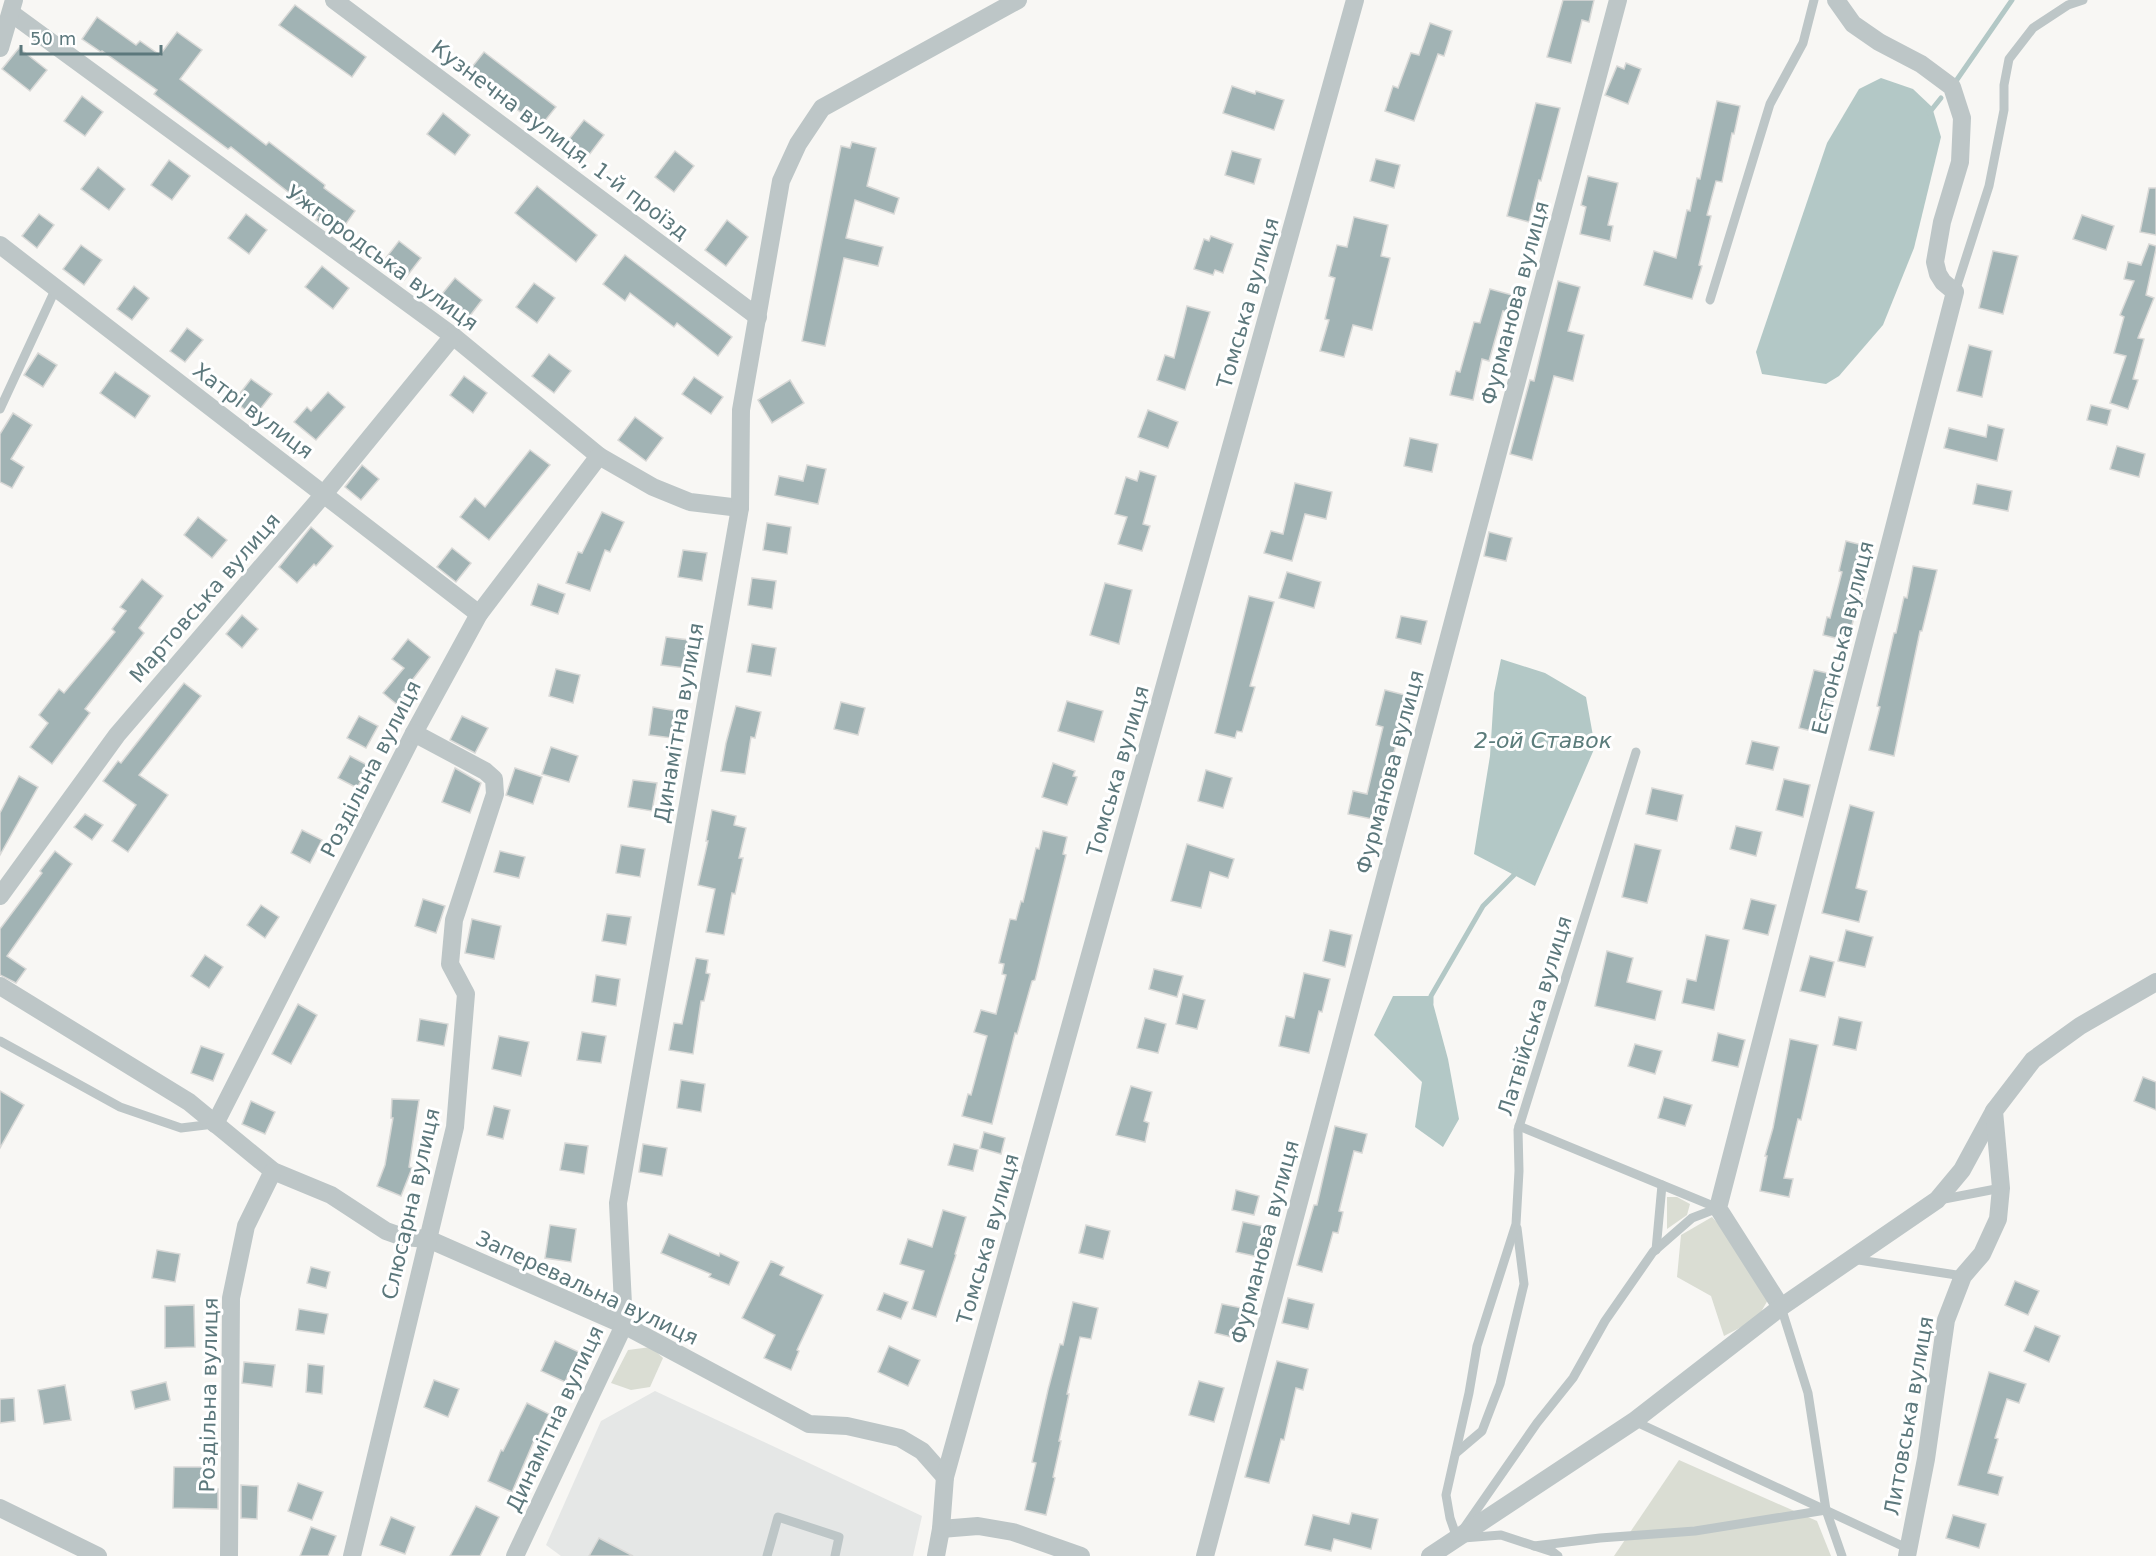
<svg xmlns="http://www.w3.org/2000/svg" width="2156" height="1556" font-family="'DejaVu Sans',sans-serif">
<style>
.built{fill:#e5e7e6}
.green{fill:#daddd3}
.water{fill:#b3c8c6}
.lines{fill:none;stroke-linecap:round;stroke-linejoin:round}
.stream{stroke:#b3c8c6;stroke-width:5}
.building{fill:#a1b3b4;stroke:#d9d9d7;stroke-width:1.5}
.service{stroke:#bdc6c7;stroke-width:9}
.minor{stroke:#bdc6c7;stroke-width:18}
.labels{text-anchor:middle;stroke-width:6;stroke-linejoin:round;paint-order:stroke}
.street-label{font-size:21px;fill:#5c787c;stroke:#fff}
.water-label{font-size:22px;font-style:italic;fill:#5b7c7b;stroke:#fff}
</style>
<rect width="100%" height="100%" fill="#f8f7f4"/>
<polygon class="built" points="655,1391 922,1516 913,1556 561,1556 546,1545 601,1421"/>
<g class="green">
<polygon points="1667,1197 1677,1197 1690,1204 1687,1215 1667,1229"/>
<polygon points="1712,1217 1740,1248 1769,1298 1757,1319 1724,1336 1711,1296 1677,1277 1681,1235"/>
<polygon points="651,1347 663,1358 650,1387 631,1390 611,1383 628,1350"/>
<polygon points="1679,1460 1817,1521 1831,1556 1614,1556"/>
</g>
<g class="water">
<polygon points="1881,78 1913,89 1932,107 1941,137 1914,248 1883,325 1839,376 1826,384 1762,374 1756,352 1827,143 1859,89"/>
<polygon points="1501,659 1545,673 1586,697 1595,747 1535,886 1474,854 1490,756 1494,693"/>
<polygon points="1393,996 1431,996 1448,1059 1459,1119 1443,1147 1415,1127 1422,1082 1374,1035"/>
</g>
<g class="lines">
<g class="stream">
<polyline points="1956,81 2012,0"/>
<polyline points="1929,113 1941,98"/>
<polyline points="1431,1003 1431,996 1483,906 1514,875 1515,867"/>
</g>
</g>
<g class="building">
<polygon points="1563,0 1594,0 1589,22 1582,20 1571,63 1547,57"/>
<polygon points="295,5 366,57 352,77 279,25"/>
<polygon points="97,17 136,45 140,41 160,55 177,32 202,50 180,79 266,145 269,142 325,185 324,188 355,211 338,235 316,220 318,217 287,194 288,192 231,147 228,149 154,94 157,90 102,51 101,52 82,39"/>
<polygon points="1430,23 1452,31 1444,56 1438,54 1414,121 1385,111 1393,86 1398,88 1411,53 1419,55"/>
<polygon points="19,48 47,70 30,91 2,69"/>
<polygon points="484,52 556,107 540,127 468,72"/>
<polygon points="1626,63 1641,69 1628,104 1605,95 1617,66 1624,69"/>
<polygon points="1232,86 1255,94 1256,91 1284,100 1274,130 1223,113"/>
<polygon points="82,96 103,112 85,136 64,121"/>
<polygon points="1717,101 1740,106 1734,134 1732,133 1722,182 1716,181 1707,215 1711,216 1699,265 1702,266 1692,299 1644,285 1654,251 1676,258 1687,210 1690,211 1697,178 1700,179"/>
<polygon points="1536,103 1560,108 1541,181 1539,180 1529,222 1507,216"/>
<polygon points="443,113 470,135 455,155 427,134"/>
<polygon points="584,120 604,135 583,163 563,147"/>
<polygon points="852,142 876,148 867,186 899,198 894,214 855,200 846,238 883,247 878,266 844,258 825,346 802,341 841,146 850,148"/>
<polygon points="675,151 694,166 674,192 655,177"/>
<polygon points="1232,151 1261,159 1254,184 1225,175"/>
<polygon points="1376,159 1400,165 1394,188 1370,181"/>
<polygon points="169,160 190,176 172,200 151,185"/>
<polygon points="98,167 125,189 109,210 81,189"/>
<polygon points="1588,176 1618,183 1608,225 1613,226 1610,241 1580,234 1586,207 1581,205"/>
<polygon points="537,186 597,235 576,262 515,213"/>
<polygon points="2149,188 2156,188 2156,235 2140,232"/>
<polygon points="39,214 54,225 37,248 22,236"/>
<polygon points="246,214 267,230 249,254 228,238"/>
<polygon points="2082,215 2114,226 2106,250 2073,239"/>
<polygon points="1354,217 1388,225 1381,256 1390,258 1372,330 1353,325 1344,357 1320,351 1329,320 1325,319 1335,278 1329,276 1337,245 1347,247"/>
<polygon points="727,220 748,237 726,266 705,250"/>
<polygon points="1211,236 1233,244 1223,273 1215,270 1213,275 1194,269 1204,239 1209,241"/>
<polygon points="399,241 421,258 404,280 382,263"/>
<polygon points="2149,244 2156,246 2156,249 2146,295 2154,298 2138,338 2144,339 2133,379 2138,380 2128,409 2110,403 2126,356 2114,353 2124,317 2120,315 2134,281 2124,279 2128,262 2141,265"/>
<polygon points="81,245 102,260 84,285 63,269"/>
<polygon points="1993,251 2018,256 2003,314 1979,308"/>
<polygon points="625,255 732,337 718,356 677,323 674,327 630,293 625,301 603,284"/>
<polygon points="322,266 349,288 333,309 305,287"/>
<polygon points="455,278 482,300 466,321 438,299"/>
<polygon points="1558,281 1580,287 1568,331 1584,335 1573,381 1554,376 1532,460 1510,454 1530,380 1534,381"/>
<polygon points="534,283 555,298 537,323 516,307"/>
<polygon points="134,286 149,298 132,320 117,309"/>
<polygon points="1490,289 1512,295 1507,312 1503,311 1489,361 1482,359 1473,400 1450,395 1456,371 1460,372 1474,322 1480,323"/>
<polygon points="1187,306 1210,312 1185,390 1157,380 1165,355 1174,358"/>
<polygon points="187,328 203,340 185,362 170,351"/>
<polygon points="1969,345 1992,351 1982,397 1957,391"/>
<polygon points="38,353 57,365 43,387 24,375"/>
<polygon points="549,354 571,371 554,393 532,376"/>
<polygon points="115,372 150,396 135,418 100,393"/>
<polygon points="464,376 487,393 473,413 450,395"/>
<polygon points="694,377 723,397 711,414 682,394"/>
<polygon points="251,379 272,394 254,417 234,401"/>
<polygon points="790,380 804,403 772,423 758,400"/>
<polygon points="328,392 345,407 316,440 294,422 307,407 311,411"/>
<polygon points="2091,405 2111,410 2107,425 2087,420"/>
<polygon points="1148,410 1178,422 1168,448 1138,437"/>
<polygon points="13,413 32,425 11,459 24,467 12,488 0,482 0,434"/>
<polygon points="635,417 663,438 646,461 618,440"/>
<polygon points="1988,425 2004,429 1997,461 1944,448 1949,428 1986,437"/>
<polygon points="1410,438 1438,444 1432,472 1404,466"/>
<polygon points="2117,446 2145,454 2139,477 2110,469"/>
<polygon points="530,450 550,465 489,540 460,517 475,498 485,507"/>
<polygon points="362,465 379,479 361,500 345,487"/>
<polygon points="807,465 826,469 818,504 775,495 779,476 803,481"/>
<polygon points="1140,471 1156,476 1143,524 1150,526 1142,551 1118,544 1127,517 1115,514 1126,477 1137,481"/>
<polygon points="1295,483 1332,492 1326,519 1305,514 1292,561 1264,553 1271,531 1283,534"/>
<polygon points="1977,484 2012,491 2008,511 1973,504"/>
<polygon points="602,512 624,522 610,552 605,550 590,591 566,583 578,552 582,553"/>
<polygon points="198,517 227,540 212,558 184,535"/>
<polygon points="767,523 791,527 787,554 763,550"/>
<polygon points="311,527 333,546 316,566 314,564 297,583 279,567"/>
<polygon points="1489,532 1512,538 1506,561 1484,556"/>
<polygon points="1846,541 1874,548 1859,610 1856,609 1848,641 1823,635 1827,617 1830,618 1842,572 1839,571"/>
<polygon points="452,548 471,563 456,582 437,567"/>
<polygon points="683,550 707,553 702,581 678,577"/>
<polygon points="1913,566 1937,570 1922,631 1920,631 1894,756 1869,750 1880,707 1877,706 1894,633 1896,633 1904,597 1907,598"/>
<polygon points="1287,572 1321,582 1314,608 1279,598"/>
<polygon points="752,578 776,581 772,609 748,605"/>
<polygon points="142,579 163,596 139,628 144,633 85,709 90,713 52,764 30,747 48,723 39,715 59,689 64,693 115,632 112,629 126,611 120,607"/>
<polygon points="1105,583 1132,590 1119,644 1090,635"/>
<polygon points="538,584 565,594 558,614 531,605"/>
<polygon points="1249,596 1274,602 1250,686 1255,687 1242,732 1237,731 1235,738 1215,733"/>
<polygon points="242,615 258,629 242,648 226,634"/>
<polygon points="1401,616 1427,621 1421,644 1396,638"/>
<polygon points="666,637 689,640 685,668 661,665"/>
<polygon points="408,639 430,657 407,687 412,692 400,707 383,693 404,668 392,659"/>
<polygon points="752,644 776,648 771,676 747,672"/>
<polygon points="556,669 580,675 573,703 549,696"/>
<polygon points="1814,670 1840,676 1824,734 1799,728"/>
<polygon points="184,683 201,696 139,775 168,795 128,852 112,841 136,805 103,781 118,761 121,763"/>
<polygon points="1385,690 1409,696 1389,771 1387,771 1377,820 1348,814 1353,791 1367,794 1383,727 1376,725"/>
<polygon points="1067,701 1103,711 1094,742 1058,731"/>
<polygon points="841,702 865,708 858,735 834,729"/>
<polygon points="736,706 761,712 755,738 751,737 745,774 721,771 726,743"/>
<polygon points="653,707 677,711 672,738 649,735"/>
<polygon points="359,716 378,726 366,748 347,738"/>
<polygon points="462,716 488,728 475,753 450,740"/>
<polygon points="1752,741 1779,747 1773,770 1746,764"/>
<polygon points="551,747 578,756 569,782 542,774"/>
<polygon points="350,756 369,766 357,788 338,778"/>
<polygon points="1053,763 1075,771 1073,776 1077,777 1067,805 1042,797"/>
<polygon points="455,768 481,783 470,813 442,802"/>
<polygon points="515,768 542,777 533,804 506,795"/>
<polygon points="1206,770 1232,778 1223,808 1198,801"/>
<polygon points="19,776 38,787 0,855 0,813"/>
<polygon points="1784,779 1810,785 1803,817 1776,810"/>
<polygon points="633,780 657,783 652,811 628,807"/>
<polygon points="1652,788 1683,795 1677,821 1646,814"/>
<polygon points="1850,805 1874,812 1856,888 1867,891 1859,922 1822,913"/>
<polygon points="712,810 736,816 734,825 746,828 739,858 743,858 735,894 732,893 724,935 706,932 715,889 698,885 708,841 706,841"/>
<polygon points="85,814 103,825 92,840 74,827"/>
<polygon points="1736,826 1762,832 1756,856 1730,849"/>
<polygon points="302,830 322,840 310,863 291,853"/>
<polygon points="1043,831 1067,837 1063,854 1066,855 1035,980 1032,981 1017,1034 1015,1033 992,1124 962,1116 968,1094 971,1095 987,1036 974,1032 981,1010 996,1014 1006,975 1002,974 1004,964 999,963 1010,919 1016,920 1021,901 1023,902 1036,848 1039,849"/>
<polygon points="1187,844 1234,859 1228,878 1210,872 1201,908 1171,901"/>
<polygon points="1635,844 1661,850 1647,903 1622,897"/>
<polygon points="621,845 645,849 640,877 616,873"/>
<polygon points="55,851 72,864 7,956 26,969 16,983 0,975 0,929 42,873 40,871"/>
<polygon points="500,851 525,857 519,878 494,872"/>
<polygon points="423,899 445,906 436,933 415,926"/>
<polygon points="1751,899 1776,905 1768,935 1743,929"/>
<polygon points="261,905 279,917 265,938 247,925"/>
<polygon points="607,914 631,917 626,945 602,941"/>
<polygon points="472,919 501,926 494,959 465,953"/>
<polygon points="1330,930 1352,935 1345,967 1323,961"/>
<polygon points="1846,930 1873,937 1865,967 1838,961"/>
<polygon points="1706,935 1729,940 1714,1010 1682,1003 1687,979 1696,981"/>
<polygon points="1607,951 1633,958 1627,982 1662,991 1655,1020 1595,1006"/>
<polygon points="205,955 223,967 209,988 191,976"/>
<polygon points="1810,956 1834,962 1825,997 1800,991"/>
<polygon points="696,958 708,960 706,973 710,974 704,1001 701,1001 693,1054 669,1050 674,1023 682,1024"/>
<polygon points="1154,969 1183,976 1177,997 1149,989"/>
<polygon points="1304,973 1330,979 1322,1012 1319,1011 1309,1053 1279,1046 1286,1016 1294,1018"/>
<polygon points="596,975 620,979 616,1006 592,1002"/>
<polygon points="1183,994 1205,1000 1197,1029 1176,1024"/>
<polygon points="298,1004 317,1015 291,1064 272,1054"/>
<polygon points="1839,1017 1862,1022 1856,1050 1833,1045"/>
<polygon points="1145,1018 1166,1024 1158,1053 1137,1048"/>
<polygon points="420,1019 448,1024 444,1046 417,1041"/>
<polygon points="582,1032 606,1036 601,1063 577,1060"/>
<polygon points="1718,1033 1745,1040 1738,1067 1712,1061"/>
<polygon points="499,1036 529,1042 521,1076 492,1069"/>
<polygon points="1790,1039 1818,1045 1801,1120 1798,1119 1784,1178 1793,1179 1789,1197 1760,1191 1767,1156 1765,1156 1773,1128"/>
<polygon points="1635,1044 1662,1051 1655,1074 1628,1066"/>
<polygon points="201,1046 224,1054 213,1081 191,1073"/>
<polygon points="2143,1077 2156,1082 2156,1110 2134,1101"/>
<polygon points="681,1080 705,1084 701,1112 677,1108"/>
<polygon points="1131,1086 1152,1092 1144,1121 1149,1123 1145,1142 1116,1135"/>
<polygon points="0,1091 24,1105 0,1148"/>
<polygon points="1664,1097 1692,1105 1685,1126 1658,1118"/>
<polygon points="392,1099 419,1100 409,1167 412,1168 401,1196 377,1186 385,1165 393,1118 391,1118"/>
<polygon points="251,1101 275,1112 265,1134 242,1124"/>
<polygon points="494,1106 510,1110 503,1139 487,1135"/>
<polygon points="1335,1126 1367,1134 1362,1153 1354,1151 1339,1211 1343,1212 1338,1233 1333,1232 1322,1272 1297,1265 1314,1205 1317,1205"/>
<polygon points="984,1132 1005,1138 1001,1154 980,1148"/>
<polygon points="565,1143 588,1146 584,1174 560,1170"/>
<polygon points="643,1144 667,1148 662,1176 639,1172"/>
<polygon points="954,1144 978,1150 973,1171 948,1165"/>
<polygon points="1236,1190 1259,1196 1254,1215 1232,1210"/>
<polygon points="943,1210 966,1217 955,1254 956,1255 936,1317 912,1309 924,1271 900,1264 908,1239 932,1247"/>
<polygon points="1243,1222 1266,1227 1259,1257 1236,1252"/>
<polygon points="550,1225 576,1229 571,1262 545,1258"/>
<polygon points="1086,1225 1110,1231 1103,1259 1079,1253"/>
<polygon points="669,1234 719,1256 720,1253 739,1262 729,1285 709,1277 711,1274 661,1253"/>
<polygon points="157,1250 180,1254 175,1282 152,1278"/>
<polygon points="771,1261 784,1267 780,1275 823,1295 797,1350 799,1351 791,1370 764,1358 775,1335 742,1318"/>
<polygon points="311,1267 330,1272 326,1288 307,1283"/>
<polygon points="2015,1281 2039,1291 2028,1315 2005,1305"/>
<polygon points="884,1293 908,1302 901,1319 877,1310"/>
<polygon points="1288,1298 1314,1304 1308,1329 1282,1323"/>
<polygon points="1073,1302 1098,1308 1091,1339 1080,1337 1067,1394 1069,1394 1059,1441 1061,1441 1053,1477 1055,1478 1046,1515 1025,1510 1036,1463 1032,1462 1048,1390 1060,1344 1063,1345"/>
<polygon points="1222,1304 1242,1308 1235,1338 1215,1333"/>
<polygon points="194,1305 195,1347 165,1348 165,1306"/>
<polygon points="299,1309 328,1314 324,1334 296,1330"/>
<polygon points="2035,1326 2060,1336 2049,1362 2024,1351"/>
<polygon points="555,1341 579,1352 565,1382 541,1371"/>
<polygon points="889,1346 920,1360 908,1386 878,1372"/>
<polygon points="1277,1361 1308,1369 1303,1390 1296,1388 1284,1440 1281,1439 1269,1483 1245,1477"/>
<polygon points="244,1362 275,1365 272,1387 242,1383"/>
<polygon points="308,1364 324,1366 322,1394 306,1392"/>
<polygon points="1989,1372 2026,1384 2019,1403 2007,1399 1995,1438 1998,1439 1988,1473 2003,1477 1998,1495 1958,1485"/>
<polygon points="434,1380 459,1389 448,1417 424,1407"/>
<polygon points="1199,1381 1224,1388 1214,1422 1189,1415"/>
<polygon points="166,1382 170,1400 135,1409 131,1391"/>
<polygon points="65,1385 71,1420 44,1424 38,1390"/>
<polygon points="14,1398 15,1421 0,1423 0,1399"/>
<polygon points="527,1403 549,1414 538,1437 536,1436 512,1492 488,1481 501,1450 503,1451"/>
<polygon points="174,1467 205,1467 204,1489 218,1489 218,1509 173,1508"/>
<polygon points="298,1483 323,1492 312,1520 288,1511"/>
<polygon points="241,1485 258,1486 257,1519 241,1518"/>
<polygon points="476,1506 499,1517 480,1556 450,1556"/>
<polygon points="1352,1513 1378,1519 1371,1549 1334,1539 1331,1551 1305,1545 1313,1515 1349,1524"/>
<polygon points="1953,1515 1986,1524 1979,1548 1946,1538"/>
<polygon points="391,1517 415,1527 405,1554 380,1545"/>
<polygon points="311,1527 336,1536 328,1556 300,1556"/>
<polygon points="599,1538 633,1556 589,1556"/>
</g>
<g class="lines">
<g class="service">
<polyline points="1955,292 1989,186 2004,110 2004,85 2009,59 2033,28 2068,5 2083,0"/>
<polyline points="1710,300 1770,104 1803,43 1814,0"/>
<polyline points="0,409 56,288"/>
<polyline points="0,1041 120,1107 181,1128 214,1124"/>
<polyline points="1519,1126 1718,1208"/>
<polyline points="1939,1200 2001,1188"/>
<polyline points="1656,1250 1662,1185"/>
<polyline points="1852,1259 1963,1276"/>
<polyline points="1781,1307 1808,1393 1826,1510 1842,1556"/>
<polyline points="1634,1421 1909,1549"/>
<polyline points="1456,1453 1482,1431 1500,1384 1524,1284 1517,1228"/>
<polyline points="1464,1528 1537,1423 1573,1378 1605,1321 1653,1252 1692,1218 1718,1208"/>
<polyline points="1457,1538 1450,1518 1446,1495 1469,1393 1477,1346 1516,1224 1519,1171 1518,1130 1636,752"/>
<polyline points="1463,1538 1501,1535 1553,1552 1558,1556"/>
<polyline points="1534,1546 1600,1538 1695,1531 1826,1510"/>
<polyline points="767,1556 778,1517 839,1537 835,1556"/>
</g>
<g class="minor">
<polyline points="334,0 758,317"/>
<polyline points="11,13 453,336 599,456 653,487 690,502 740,508"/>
<polyline points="0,48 14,0"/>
<polyline points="0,245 479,614"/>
<polyline points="0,896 117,735 324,494 453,336"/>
<polyline points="0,986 189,1102 273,1171 331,1195 386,1231 403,1237 428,1239 624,1325 809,1424 847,1426 900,1438 922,1451 945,1477"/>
<polyline points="215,1124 414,733 479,614 599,456"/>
<polyline points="1781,1307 1718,1208 1955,292 1943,282 1938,274 1935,262 1942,222 1960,162 1962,118 1952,87 1921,64 1879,42 1853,24 1836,0"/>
<polyline points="0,1508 98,1556"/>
<polyline points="941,1529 978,1526 1013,1532 1081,1556"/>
<polyline points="229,1556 231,1298 246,1226 273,1171"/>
<polyline points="352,1556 455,1127 466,994 450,964 454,920 495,794 494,779 485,771 414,733"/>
<polyline points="515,1556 624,1325 618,1203 740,508 741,410 781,181 798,144 822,108 1018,0"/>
<polyline points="936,1556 941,1529 945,1477 1355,0"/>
<polyline points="1205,1556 1618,0"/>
<polyline points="1430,1556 1634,1421 1781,1307 1937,1200 1962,1170 1994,1111"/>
<polyline points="1907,1556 1926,1459 1946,1320 1963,1276 1982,1254 1998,1219 2001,1188 1994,1111 2033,1060 2080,1026 2156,982"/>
</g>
</g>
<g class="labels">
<g class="street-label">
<text transform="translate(560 140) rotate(37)" y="7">Кузнечна вулиця, 1-й проїзд</text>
<text transform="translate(382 258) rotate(36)" y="7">Ужгородська вулиця</text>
<text transform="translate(1248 303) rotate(-74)" y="7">Томська вулиця</text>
<text transform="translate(1515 303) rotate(-75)" y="7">Фурманова вулиця</text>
<text transform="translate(253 411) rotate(37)" y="7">Хатрі вулиця</text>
<text transform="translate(205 598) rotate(-49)" y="7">Мартовська вулиця</text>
<text transform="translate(1843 638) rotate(-76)" y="7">Естонська вулиця</text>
<text transform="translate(679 723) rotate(-80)" y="7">Динамітна вулиця</text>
<text transform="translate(371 769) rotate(-63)" y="7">Роздільна вулиця</text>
<text transform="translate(1118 771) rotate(-74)" y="7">Томська вулиця</text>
<text transform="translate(1390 772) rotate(-75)" y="7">Фурманова вулиця</text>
<text transform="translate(1535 1016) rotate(-73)" y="7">Латвiйська вулиця</text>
<text transform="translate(411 1204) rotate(-77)" y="7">Слюсарна вулиця</text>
<text transform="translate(988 1239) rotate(-74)" y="7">Томська вулиця</text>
<text transform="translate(1265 1242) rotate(-75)" y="7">Фурманова вулиця</text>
<text transform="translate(587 1288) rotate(25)" y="7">Заперевальна вулиця</text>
<text transform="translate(209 1395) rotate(-89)" y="7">Роздільна вулиця</text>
<text transform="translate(1909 1416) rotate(-80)" y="7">Литовська вулиця</text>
<text transform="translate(555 1419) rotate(-65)" y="7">Динамітна вулиця</text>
</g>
<g class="water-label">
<text x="1543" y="748">2-ой Ставок</text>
</g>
</g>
<path d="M21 45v9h140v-9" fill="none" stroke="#5c787c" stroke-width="3"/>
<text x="30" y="45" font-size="18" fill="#5c787c" stroke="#ffffff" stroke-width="4.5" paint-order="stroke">50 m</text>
</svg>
